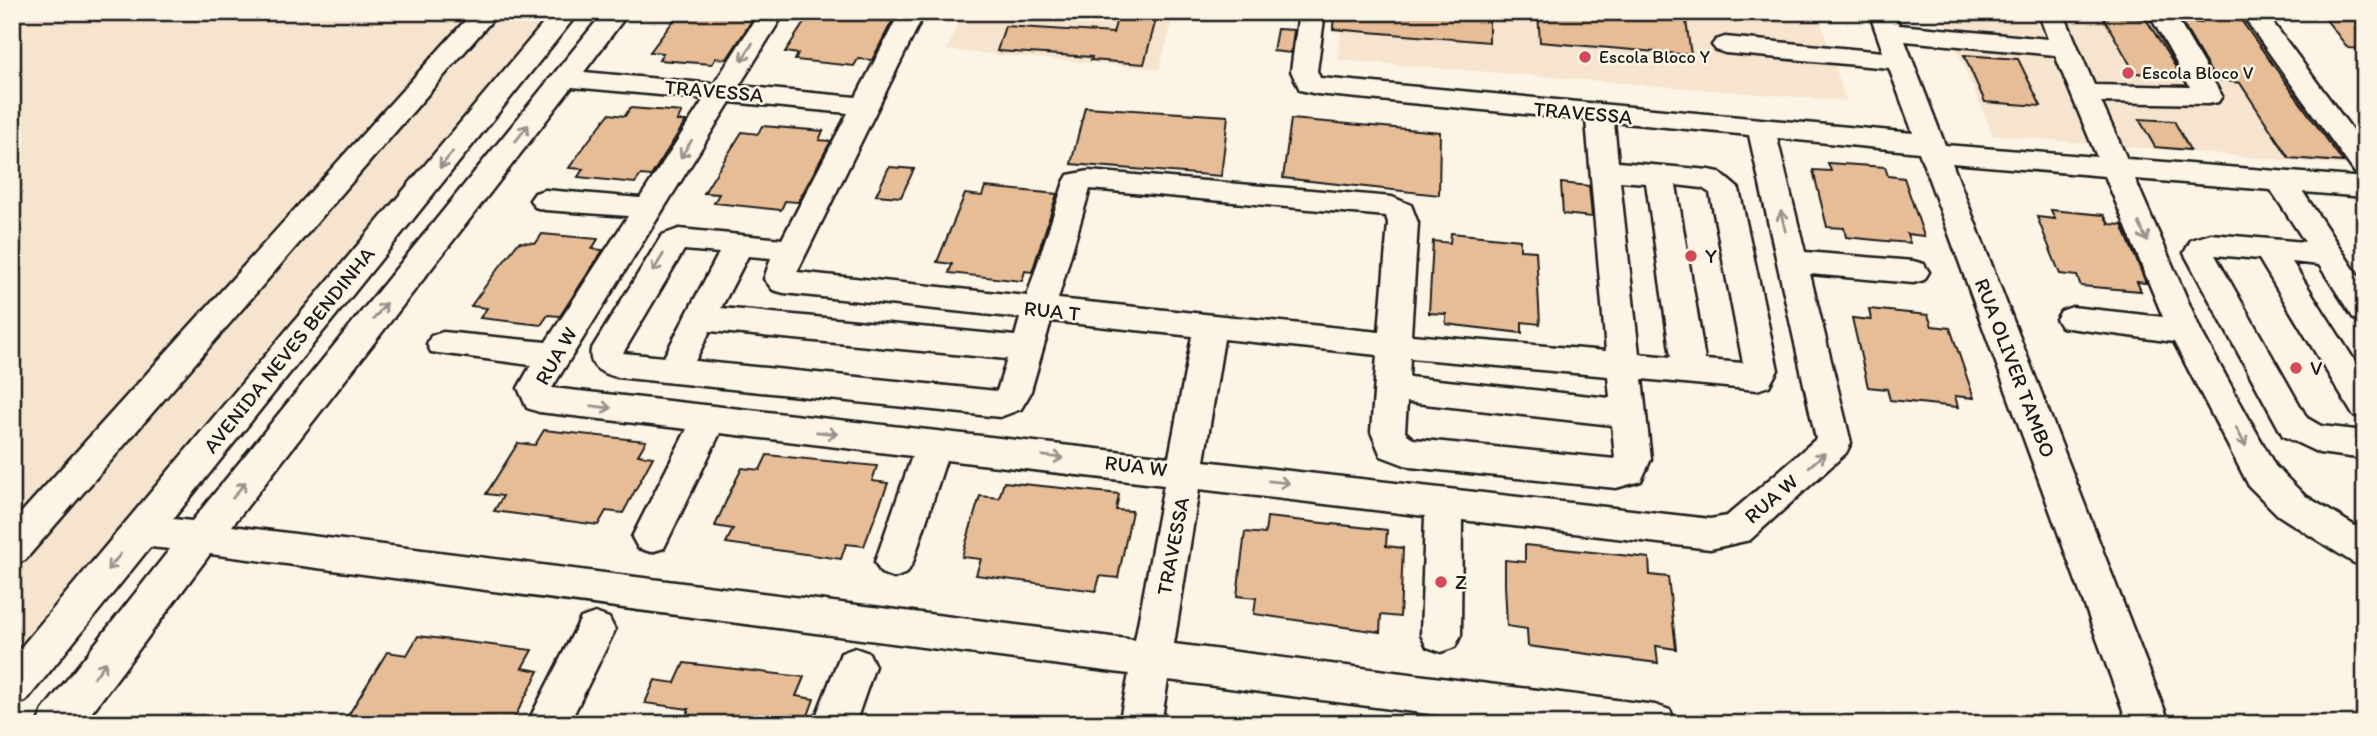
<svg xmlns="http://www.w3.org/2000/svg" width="2377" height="736" font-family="Itim,sans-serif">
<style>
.built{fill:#f6e4ce}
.building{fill:#e7bd97;stroke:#1c1c1c;stroke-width:2}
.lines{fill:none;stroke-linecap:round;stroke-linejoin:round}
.minor-casing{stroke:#1c1c1c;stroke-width:5}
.minor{fill:#fcf5e5;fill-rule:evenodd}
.oneway{stroke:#97938b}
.poi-dot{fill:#d1495b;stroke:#fcf5e5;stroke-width:2.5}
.labels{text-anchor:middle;stroke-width:5;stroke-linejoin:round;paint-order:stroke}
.far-poi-label{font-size:18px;fill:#1c1c1c;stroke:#fcf5e5;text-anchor:start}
.street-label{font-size:21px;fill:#1c1c1c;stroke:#fcf5e5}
.poi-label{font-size:21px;fill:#1c1c1c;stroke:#fcf5e5;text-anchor:start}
</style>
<rect width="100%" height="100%" fill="#fcf5e5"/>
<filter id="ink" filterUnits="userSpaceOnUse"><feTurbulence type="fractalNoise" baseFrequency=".0143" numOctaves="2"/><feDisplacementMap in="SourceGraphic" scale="14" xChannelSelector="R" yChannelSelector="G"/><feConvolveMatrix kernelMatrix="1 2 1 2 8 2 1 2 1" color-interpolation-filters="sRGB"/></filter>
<g filter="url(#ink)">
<g class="built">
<polygon points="12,12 551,12 12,654"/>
<polygon points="964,12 1175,12 1159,69 946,50"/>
<polygon points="1343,12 1818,12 1846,101 1338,60"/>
<polygon points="1941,12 2247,12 2355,166 1993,135"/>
</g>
<g class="building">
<polygon points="680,12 739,12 756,14 727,59 716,58 712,64 659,60 663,53 650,52"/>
<polygon points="811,12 897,12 872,60 858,59 854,66 795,60 798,54 785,52"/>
<polygon points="1119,12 1158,12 1144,64 1091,60 1092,57 997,51 1005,26 1113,33"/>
<polygon points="1334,12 1489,12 1489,42 1333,29"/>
<polygon points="1538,12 1584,12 1686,21 1691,55 1540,42"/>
<polygon points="2194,12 2235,12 2343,162 2289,158 2240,83 2215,79 2181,21 2201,23"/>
<polygon points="2320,12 2365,12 2365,49 2348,48"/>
<polygon points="2102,15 2146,19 2181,76 2135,73"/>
<polygon points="1277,29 1294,30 1291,53 1273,51"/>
<polygon points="1964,55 2018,59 2041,106 1985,102"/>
<polygon points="1085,107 1228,116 1221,176 1071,164"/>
<polygon points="630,108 682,112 677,121 686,121 651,176 641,175 635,183 578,177 583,169 569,168 589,140 609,114 625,116"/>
<polygon points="1291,119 1440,132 1439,195 1283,178"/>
<polygon points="2139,119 2174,121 2190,150 2155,147"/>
<polygon points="762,126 823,131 819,140 831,141 798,202 785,201 781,210 714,203 719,194 704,193 723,162 742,132 758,134"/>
<polygon points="1828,163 1885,167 1888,176 1904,178 1924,236 1907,234 1910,243 1886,241 1846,237 1844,228 1827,227 1813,170 1831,171"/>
<polygon points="889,167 914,169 901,197 876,195"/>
<polygon points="1561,183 1589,186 1592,217 1563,214"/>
<polygon points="985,187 1057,194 1032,272 1025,271 1022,281 949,273 952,264 937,262 965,194 982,196"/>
<polygon points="2051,210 2104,215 2109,224 2122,225 2146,283 2137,282 2141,291 2081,286 2077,276 2060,274 2037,217 2055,219"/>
<polygon points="1451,233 1520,240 1520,250 1536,251 1540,324 1522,322 1522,333 1446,324 1446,314 1429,313 1433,241 1450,243"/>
<polygon points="542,234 598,239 592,249 603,250 560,316 548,315 541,325 480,318 487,308 471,306 494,274 519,242 536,243"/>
<polygon points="1869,309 1928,315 1932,326 1950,328 1974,398 1955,396 1958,407 1890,400 1887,389 1868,387 1852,318 1871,320"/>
<polygon points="544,430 646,441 638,455 653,457 623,513 606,511 598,525 494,511 503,496 486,494 518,443 535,445"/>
<polygon points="767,455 877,466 872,481 888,483 864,546 846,544 841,559 726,543 733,529 715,526 731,490 742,468 760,470"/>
<polygon points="1004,482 1119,494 1116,510 1132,511 1118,578 1100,576 1096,591 976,575 981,559 962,557 973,519 980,496 999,498"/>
<polygon points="1267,517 1387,530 1386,546 1403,548 1400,617 1381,615 1380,632 1254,614 1256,598 1237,596 1245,532 1265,534"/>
<polygon points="1525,545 1649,558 1650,575 1668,577 1676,649 1656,646 1658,663 1528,646 1527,629 1507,626 1505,585 1505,560 1525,562"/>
<polygon points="418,636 532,650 522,668 539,671 511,724 380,724 346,719 387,652 407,655"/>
<polygon points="684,663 804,677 796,696 814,699 805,724 756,721 755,724 683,724 689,709 645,703 655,680 675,683"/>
</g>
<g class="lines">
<defs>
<g id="minor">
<polygon points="473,12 499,12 25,560 12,565 12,523"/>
<path d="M 553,12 L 579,12 L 173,519 L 192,521 L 604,12 L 629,12 L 584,72 L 714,84 L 760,12 L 785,12 L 739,86 L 856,97 L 900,12 L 925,12 L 797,272 L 1027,296 L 1064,182 L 1068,175 L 1089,171 L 1392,197 L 1411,205 L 1418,223 L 1411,335 L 1606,351 L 1586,120 L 1317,94 L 1300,90 L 1291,71 L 1299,12 L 1325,12 L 1317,71 L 1320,78 L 1913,133 L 1889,68 L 1725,53 L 1716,50 L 1712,45 L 1716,40 L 1725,37 L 1883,52 L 1869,12 L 1894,12 L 1899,25 L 2048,39 L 2038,12 L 2063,12 L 2094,85 L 2190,87 L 2153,21 L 2143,12 L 2173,12 L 2222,96 L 2218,102 L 2208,104 L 2101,102 L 2127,159 L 2365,178 L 2365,197 L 2303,192 L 2365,286 L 2365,322 L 2354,319 L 2319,265 L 2292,262 L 2365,377 L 2365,419 L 2353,415 L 2259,259 L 2215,255 L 2307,418 L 2321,426 L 2365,431 L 2365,459 L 2319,453 L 2283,436 L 2184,253 L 2191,240 L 2211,234 L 2305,242 L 2271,190 L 2135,179 L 2201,331 L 2275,466 L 2304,495 L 2365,532 L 2365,567 L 2352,562 L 2278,515 L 2249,486 L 2174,342 L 2061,327 L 2056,319 L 2061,311 L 2072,307 L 2163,317 L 2105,176 L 1952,163 L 2170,724 L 2128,724 L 1919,152 L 1777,138 L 1805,252 L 1913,261 L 1924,264 L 1929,272 L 1924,280 L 1913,283 L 1810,274 L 1851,443 L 1846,453 L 1750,540 L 1710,549 L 1462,520 L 1461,635 L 1455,647 L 1441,652 L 1427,647 L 1421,635 L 1425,516 L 1199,489 L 1174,644 L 1655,705 L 1670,710 L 1676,724 L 1506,724 L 1168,680 L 1161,724 L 1119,724 L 1129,674 L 210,554 L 83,724 L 37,724 L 43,710 L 170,549 L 150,547 L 26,701 L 12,706 L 12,658 ZM 1905,41 L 2055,55 L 2097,157 L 1945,145 ZM 572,87 L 704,99 L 640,198 L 545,190 L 535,193 L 530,200 L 535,207 L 545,210 L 628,216 L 546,342 L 443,332 L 431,336 L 427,344 L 431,352 L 531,365 L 518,388 L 527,408 L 539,412 L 687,429 L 632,537 L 638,548 L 651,552 L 664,548 L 720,433 L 912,456 L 875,562 L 881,573 L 894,578 L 907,573 L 913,562 L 946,460 L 1164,485 L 1135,640 L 232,526 ZM 730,102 L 848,113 L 782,239 L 679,229 L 662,235 L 591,350 C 588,368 602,373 617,377 L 1000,417 L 1021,409 L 1030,394 L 1051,321 L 1192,336 L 1169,457 L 552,388 ZM 1614,122 L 1749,135 L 1816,439 L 1727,516 L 1710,519 L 1204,461 L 1224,339 L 1377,355 L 1371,432 L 1381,456 L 1410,467 L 1616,488 L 1641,481 L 1651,459 L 1642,379 L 1757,390 L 1769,386 L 1778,370 L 1739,189 L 1719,172 L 1709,170 L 1618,162 ZM 1620,181 L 1646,183 L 1671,357 L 1639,354 ZM 1676,185 L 1702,188 L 1710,193 L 1743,363 L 1705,360 ZM 1090,189 L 1386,216 L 1388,223 L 1379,332 L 1058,299 ZM 684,250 L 719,253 L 664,357 L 623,353 ZM 748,256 L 771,258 L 764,279 L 773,290 L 784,293 L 1020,318 L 1015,336 L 721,308 ZM 710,331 L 1007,359 L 997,391 L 695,361 ZM 1410,358 L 1608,376 L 1610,398 L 1409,377 ZM 1407,402 L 1612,425 L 1615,459 L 1413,439 L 1405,432 Z"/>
<polygon points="2240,12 2265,12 2365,147 2365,176 2355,173"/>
<polygon points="595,613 609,618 615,630 569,724 527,724 581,618"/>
<polygon points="855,648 869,653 875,666 855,724 813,724 841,653"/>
</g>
</defs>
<use href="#minor" class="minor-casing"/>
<use href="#minor" class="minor"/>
</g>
<defs><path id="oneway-shaft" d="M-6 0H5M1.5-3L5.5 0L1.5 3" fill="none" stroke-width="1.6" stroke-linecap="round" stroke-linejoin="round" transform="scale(1.75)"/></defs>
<g class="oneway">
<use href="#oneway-shaft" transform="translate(747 52) rotate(122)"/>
<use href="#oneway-shaft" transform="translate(522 133) rotate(-52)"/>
<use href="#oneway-shaft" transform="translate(686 149) rotate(123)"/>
<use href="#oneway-shaft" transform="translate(446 160) rotate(129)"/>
<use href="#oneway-shaft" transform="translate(1783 221) rotate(-103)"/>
<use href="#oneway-shaft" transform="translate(2143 232) rotate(67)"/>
<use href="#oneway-shaft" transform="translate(658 263) rotate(121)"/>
<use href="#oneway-shaft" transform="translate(380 311) rotate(-52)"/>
<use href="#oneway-shaft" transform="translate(601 407) rotate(7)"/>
<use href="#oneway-shaft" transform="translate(827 433) rotate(6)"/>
<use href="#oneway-shaft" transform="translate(2241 437) rotate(62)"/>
<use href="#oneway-shaft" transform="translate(1053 457) rotate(6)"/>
<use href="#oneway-shaft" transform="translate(1817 460) rotate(-41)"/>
<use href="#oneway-shaft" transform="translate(1279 482) rotate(6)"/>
<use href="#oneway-shaft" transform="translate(239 490) rotate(-52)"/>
<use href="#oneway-shaft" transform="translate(114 562) rotate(129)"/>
<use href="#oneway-shaft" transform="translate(100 670) rotate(-53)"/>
</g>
</g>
<g class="poi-dot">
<circle cx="1585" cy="57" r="7"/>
<circle cx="2128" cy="73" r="7"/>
<circle cx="1691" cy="256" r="7"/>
<circle cx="2296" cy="368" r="7"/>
<circle cx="1441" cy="582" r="7"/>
</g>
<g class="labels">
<g class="far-poi-label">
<text x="1599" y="63">Escola Bloco Y</text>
<text x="2142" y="79">Escola Bloco V</text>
</g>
<g class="street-label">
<text transform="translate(714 91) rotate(5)" y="7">TRAVESSA</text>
<text transform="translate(1583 113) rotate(5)" y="7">TRAVESSA</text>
<text transform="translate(1052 311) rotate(6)" y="7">RUA T</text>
<text transform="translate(289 350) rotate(-51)" y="7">AVENIDA NEVES BENDINHA</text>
<text transform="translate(556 356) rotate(-60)" y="7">RUA W</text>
<text transform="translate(2015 368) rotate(69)" y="7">RUA OLIVER TAMBO</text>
<text transform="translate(1136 466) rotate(7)" y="7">RUA W</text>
<text transform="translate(1771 499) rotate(-41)" y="7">RUA W</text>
<text transform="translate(1173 546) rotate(-79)" y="7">TRAVESSA</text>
</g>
<g class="poi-label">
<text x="1705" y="263">Y</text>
<text x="2310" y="375">V</text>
<text x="1455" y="589">Z</text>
</g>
</g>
<rect width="2377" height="736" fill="none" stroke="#fcf5e5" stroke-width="42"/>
<rect x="21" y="21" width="2335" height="694" fill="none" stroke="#1c1c1c" stroke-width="2.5" filter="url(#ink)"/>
</svg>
